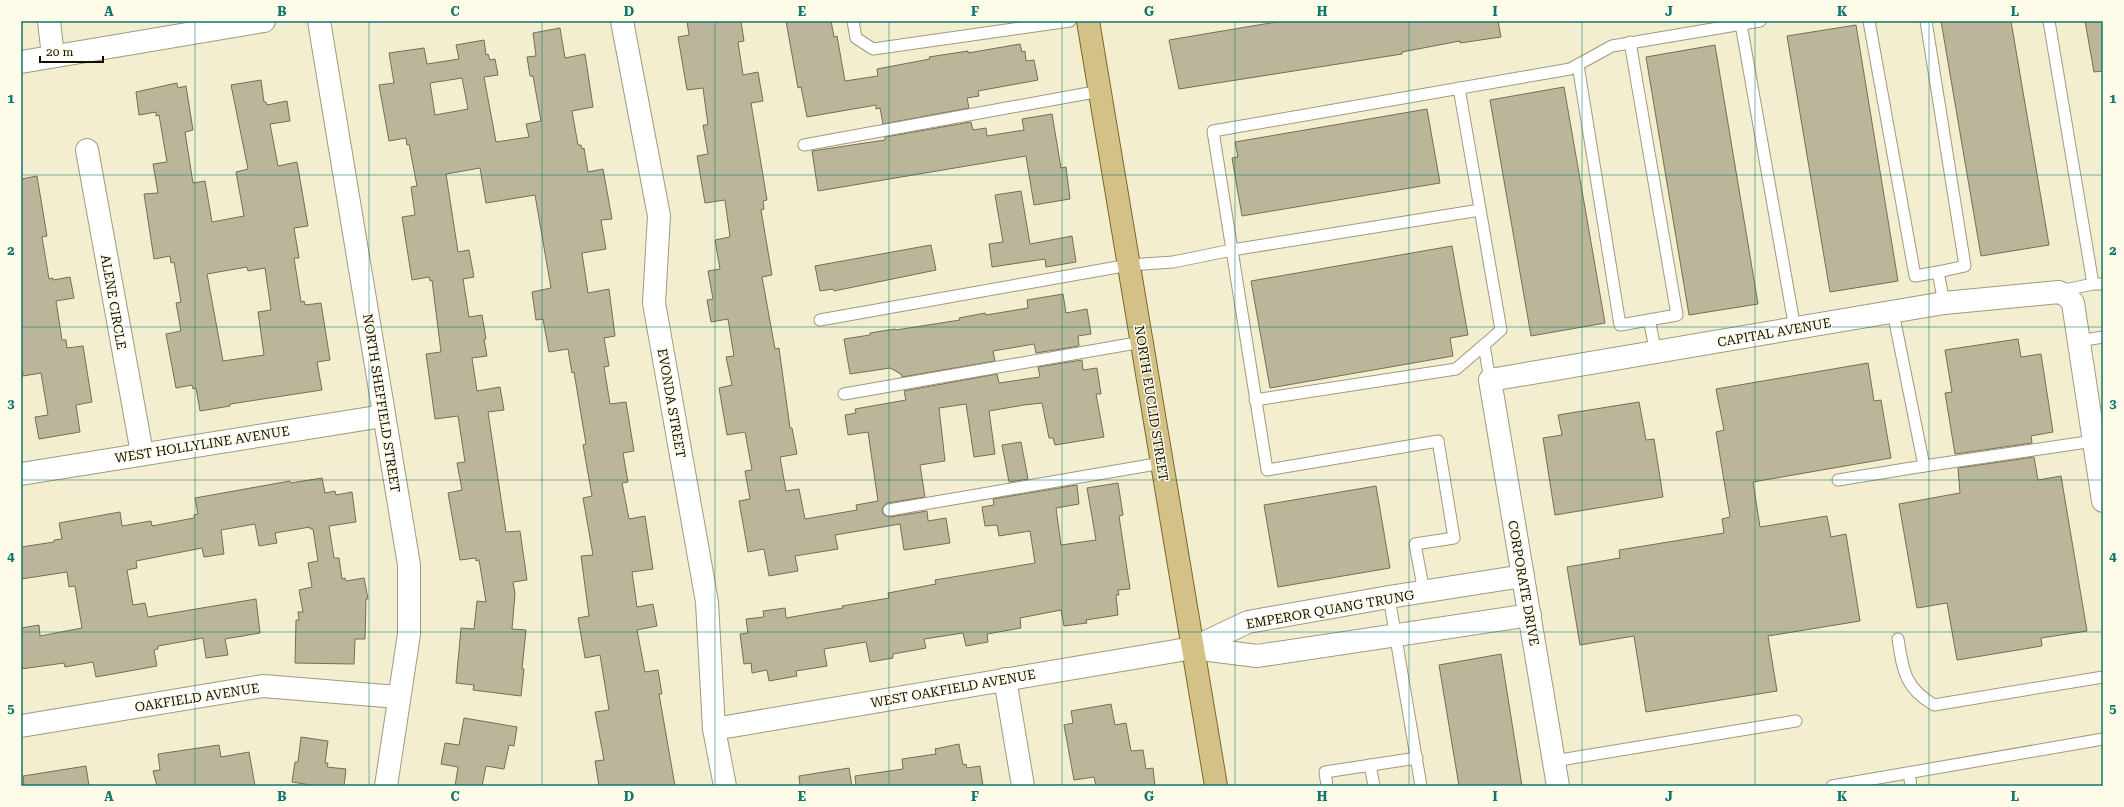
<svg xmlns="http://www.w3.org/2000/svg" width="2124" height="807" font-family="'Roboto Serif',serif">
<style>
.building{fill:#bbb699;stroke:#746f55;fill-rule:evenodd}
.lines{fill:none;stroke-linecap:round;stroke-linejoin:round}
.lane-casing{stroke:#a09a7e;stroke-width:13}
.street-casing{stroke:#a09a7e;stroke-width:24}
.secondary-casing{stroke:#a09a7e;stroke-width:24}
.primary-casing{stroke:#7c6826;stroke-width:24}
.lane{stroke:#fff;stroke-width:11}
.street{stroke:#fff;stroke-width:22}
.secondary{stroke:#fff;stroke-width:22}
.primary{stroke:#d3c187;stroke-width:22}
.grid{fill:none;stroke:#0f766e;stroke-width:1;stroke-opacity:0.55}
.labels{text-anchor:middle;stroke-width:3;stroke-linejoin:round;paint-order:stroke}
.street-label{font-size:13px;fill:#110f05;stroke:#fefbe9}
.neatline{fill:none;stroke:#0f766e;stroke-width:1.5}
.grid-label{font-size:13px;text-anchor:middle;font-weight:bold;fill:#0f766e}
</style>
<rect width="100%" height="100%" fill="#f4eed0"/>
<g class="building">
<polygon points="687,21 741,21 744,41 738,42 743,75 758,72 763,101 751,103 767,200 763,201 764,209 761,210 772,275 762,277 775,349 779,348 790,428 792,428 797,454 780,457 786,491 799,489 805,519 857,510 856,505 878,501 868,432 848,435 845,415 856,413 855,409 906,400 904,391 997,374 999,383 1040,377 1038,367 1082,360 1083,370 1097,368 1101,394 1096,394 1104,437 1055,445 1053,438 1049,438 1042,403 1024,405 989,411 995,454 974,457 966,404 939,408 945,461 920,465 925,497 887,503 883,507 882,511 884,515 890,517 927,511 928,521 946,518 950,543 904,550 900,524 835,535 838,549 795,556 798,571 769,576 764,549 748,552 739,501 750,499 745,471 752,470 745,432 727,435 719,388 732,385 726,357 734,356 728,319 711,322 707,300 713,299 708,271 720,269 715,240 730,237 725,200 705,203 697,156 708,154 703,125 708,125 703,88 687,90 678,37 689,35"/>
<polygon points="786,21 831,21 834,37 837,36 845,81 878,76 877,69 930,59 929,57 968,51 968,53 1020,44 1022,52 1025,51 1026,61 1034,60 1038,80 978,91 979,96 967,98 969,108 883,124 880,108 876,109 876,105 807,117 801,87 798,88"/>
<polygon points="1282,21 1498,21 1501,37 1460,43 1460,41 1402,52 1402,54 1179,89 1169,40"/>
<polygon points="1941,21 2011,21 2049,245 1981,256"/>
<polygon points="2085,21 2103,21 2103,71 2094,72"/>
<polygon points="1856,25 1898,281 1830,292 1787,36"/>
<path d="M 560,28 L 565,58 L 585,54 L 593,107 L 572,111 L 578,145 L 581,145 L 582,149 L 584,148 L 588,172 L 603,169 L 612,219 L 601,220 L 606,249 L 582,253 L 588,293 L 609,289 L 615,336 L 604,338 L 609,366 L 604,367 L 610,404 L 626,402 L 634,451 L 623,453 L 628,482 L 622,483 L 629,519 L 645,516 L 653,569 L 632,572 L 637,607 L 653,604 L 657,626 L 637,630 L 645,672 L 658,670 L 662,694 L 659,694 L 675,786 L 599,786 L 595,761 L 604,760 L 595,712 L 609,710 L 600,655 L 585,658 L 578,618 L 589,616 L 581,556 L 593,555 L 583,498 L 592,496 L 583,445 L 586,444 L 574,372 L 572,373 L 568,349 L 549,352 L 543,319 L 536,320 L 532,292 L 551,288 L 535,195 L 486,203 L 480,168 L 446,174 L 458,252 L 469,250 L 474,277 L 463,279 L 469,317 L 482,315 L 486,339 L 484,339 L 487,356 L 472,358 L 477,391 L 500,387 L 504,410 L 488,412 L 506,532 L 520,531 L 527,580 L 513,582 L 515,594 L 512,629 L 526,630 L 522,669 L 524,669 L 521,696 L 473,690 L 474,685 L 456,683 L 461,628 L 474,629 L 477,601 L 486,602 L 479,560 L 476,561 L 476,558 L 460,560 L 448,493 L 462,490 L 457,463 L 465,462 L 458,416 L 435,419 L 426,354 L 441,352 L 432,280 L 430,281 L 429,277 L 412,280 L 402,217 L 415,215 L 411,187 L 417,186 L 409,144 L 407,145 L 406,138 L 389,141 L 379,85 L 394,83 L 389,53 L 424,48 L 427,64 L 459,59 L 456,45 L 484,40 L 486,55 L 488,54 L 490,60 L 495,59 L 498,75 L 484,77 L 496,142 L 529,137 L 526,124 L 541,121 L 533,76 L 530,76 L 527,57 L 536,56 L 533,33 ZM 462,78 L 468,109 L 435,115 L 430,83 Z"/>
<polygon points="1715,45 1758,304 1689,315 1646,57"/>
<path d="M 261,80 L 264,102 L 266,102 L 267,105 L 287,101 L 290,121 L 270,124 L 278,166 L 297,162 L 308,226 L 294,228 L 299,258 L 294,258 L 301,302 L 304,301 L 305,305 L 321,303 L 330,360 L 317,362 L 322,390 L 230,404 L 230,406 L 200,411 L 196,388 L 193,389 L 192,385 L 176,388 L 166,334 L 181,331 L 176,303 L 181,302 L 174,262 L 171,263 L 170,256 L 154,259 L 144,194 L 158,193 L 153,164 L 167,162 L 159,115 L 156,116 L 156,112 L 139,115 L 136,92 L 177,83 L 178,88 L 186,86 L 193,130 L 185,132 L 193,183 L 205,181 L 212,222 L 244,216 L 236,172 L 248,169 L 231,85 ZM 247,267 L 248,271 L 265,268 L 271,310 L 258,312 L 264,355 L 223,361 L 207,274 Z"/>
<polygon points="1564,87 1605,323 1531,336 1490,100"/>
<polygon points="1427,109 1440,183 1242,216 1232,158 1238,157 1235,142"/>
<polygon points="1052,114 1061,168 1066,167 1070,199 1034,205 1026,156 818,191 812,151 885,140 885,137 971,122 973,130 986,128 987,136 1024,130 1022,119"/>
<polygon points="37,176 47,236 42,237 49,279 53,278 53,280 70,277 74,298 56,301 62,340 66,340 67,348 83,346 92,402 76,405 80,432 39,439 35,417 48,415 41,373 23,376 21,364 21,179"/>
<polygon points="1021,191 1030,244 1072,236 1076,262 1046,267 1045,259 992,267 989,244 1003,242 995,195"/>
<polygon points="931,245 936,270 834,291 833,289 820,291 815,266"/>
<polygon points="1452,246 1468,335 1450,338 1453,356 1270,388 1251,281"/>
<polygon points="1063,294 1066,313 1087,309 1091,334 1078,336 1079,346 1036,353 1034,344 993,351 995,361 902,377 901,374 890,368 850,374 844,339 870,335 870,333 895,329 896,330 960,320 959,318 985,313 986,315 1028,308 1027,300"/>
<polygon points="2018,339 2021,357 2041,354 2053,432 2031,436 2032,443 1955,454 1945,393 1952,392 1945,350"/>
<polygon points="1868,363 1874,401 1881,400 1891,458 1753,482 1760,527 1827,516 1831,537 1846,534 1860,621 1768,636 1777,691 1646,712 1634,636 1580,645 1567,567 1620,558 1619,550 1724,533 1722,519 1730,517 1716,432 1724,430 1716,389"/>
<polygon points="1639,402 1646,440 1654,439 1663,497 1555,515 1543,438 1562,435 1558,415"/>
<polygon points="1021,442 1028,479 1009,482 1002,445"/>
<polygon points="2034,457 2038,480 2061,476 2087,631 2041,638 2042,646 1957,660 1947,603 1917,608 1899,504 1960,493 1958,468"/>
<polygon points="322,478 325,493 335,491 336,495 352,492 356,522 329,526 334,558 339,558 342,579 345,578 346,581 364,578 368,599 366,599 365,639 355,639 354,664 295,663 296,620 299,620 298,612 303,612 299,590 312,587 308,563 318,561 313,529 310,529 310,527 275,533 277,543 259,546 255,524 221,530 224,554 204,557 202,548 136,561 137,568 127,570 133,605 145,603 148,617 256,599 260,633 225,639 228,655 206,658 203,638 158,646 158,649 154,650 157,666 96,677 93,662 65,667 64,663 21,669 21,628 39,625 40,636 82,628 75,586 69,587 67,572 21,579 21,547 54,542 54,540 62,539 59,523 120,512 122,526 151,521 152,526 194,518 194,515 198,514 195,498 290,481 291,483"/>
<polygon points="1118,483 1123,515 1119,516 1130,589 1118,590 1119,595 1116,595 1118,615 1086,620 1087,623 1064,626 1061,610 1020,618 1021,628 987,634 988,642 966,646 963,633 924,639 926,648 893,654 893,658 870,662 866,642 824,649 827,666 796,671 797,676 769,681 767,670 752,673 751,663 744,664 740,634 748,633 746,619 764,617 763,611 785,608 786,618 843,608 842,606 889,598 888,593 936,584 935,580 1035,563 1030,531 999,536 997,525 985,526 982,507 994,505 993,499 1077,485 1079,504 1056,508 1061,545 1096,540 1087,488"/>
<polygon points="1376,486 1390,568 1278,587 1264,505"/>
<polygon points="1501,654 1522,786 1459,786 1439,665"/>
<polygon points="1111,704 1115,725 1126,723 1131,751 1143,750 1146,769 1153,768 1155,786 1096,786 1094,777 1074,780 1064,725 1073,723 1071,711"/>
<polygon points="464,718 517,727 514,746 509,745 504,769 486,766 482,786 455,786 458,767 441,764 445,743 459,745"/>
<polygon points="301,737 328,741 325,763 328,763 327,767 346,769 344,786 317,786 292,782 295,762 298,762"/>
<polygon points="959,744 963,765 966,764 967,768 980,766 983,786 856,786 855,776 903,769 902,759 936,754 935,749"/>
<polygon points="219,745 221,757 249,752 255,786 157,786 153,771 160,770 158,754"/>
<polygon points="86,766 89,786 24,786 23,776"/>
<polygon points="849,768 852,786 800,786 799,776"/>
</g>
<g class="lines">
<defs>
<g id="lane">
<polyline points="853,21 856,38 873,49 1070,21"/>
<polyline points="1869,21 1915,276 1938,272"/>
<polyline points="1926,21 1965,266 1938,272 1944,303"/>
<polyline points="2049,21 2093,284"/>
<polyline points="1741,24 1795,329"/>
<polyline points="1630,42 1677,315 1649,320 1656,352"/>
<polyline points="1578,65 1620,325 1649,320"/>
<polyline points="1459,88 1501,330 1484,345"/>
<polyline points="804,145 1100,91"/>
<polyline points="2060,291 2093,284 2103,284"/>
<polyline points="820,320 1129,265 1173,262 1232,250 1213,131 1570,69 1612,46 1760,21"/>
<polyline points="2079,341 2103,337"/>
<polyline points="844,394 1142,342"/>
<polyline points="1255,400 1456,369 1484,345 1490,380"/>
<polyline points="1924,466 2094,441"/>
<polyline points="1838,480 1924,466 1893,312"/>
<polyline points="889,510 1162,463"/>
<polyline points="1424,592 1415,544 1454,538 1438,441 1267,470 1232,250 1480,210"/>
<polyline points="1389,597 1421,786"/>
<path d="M 1898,639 C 1903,671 1905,688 1934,705 L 2103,677"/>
<polyline points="1554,761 1796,721"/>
<polyline points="1370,765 1374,786"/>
<polyline points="1909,773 1911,786"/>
<polyline points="1327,786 1325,772 1417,758"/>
<polyline points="1832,786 2103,739"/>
</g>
<g id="street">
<polyline points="49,21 53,56"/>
<polyline points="319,21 409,565 409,634 386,786"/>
<polyline points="622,21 659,216 654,303 707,602 714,729 725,786"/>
<polyline points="87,150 142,453"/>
<polyline points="21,474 383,416"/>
<polyline points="1193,648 1257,656 1530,615"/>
<polyline points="1005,679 1023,786"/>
<polyline points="21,726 263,686 398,697"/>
<polyline points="714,729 1193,648 1248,622 1389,597 1523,576"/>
<polyline points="1558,786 1490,380 1944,303 2059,292 2067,296 2073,303 2103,501"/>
</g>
<polyline id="secondary" points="21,62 264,21"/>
<polyline id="primary" points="1088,21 1216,786"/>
</defs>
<use href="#lane" class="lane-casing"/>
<use href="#street" class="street-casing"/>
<use href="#secondary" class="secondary-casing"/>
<use href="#primary" class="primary-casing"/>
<use href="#lane" class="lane"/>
<use href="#street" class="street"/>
<use href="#secondary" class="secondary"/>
<use href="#primary" class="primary"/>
</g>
<path class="grid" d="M 195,21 L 195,786M 369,21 L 369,786M 542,21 L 542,786M 715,21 L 715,786M 889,21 L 889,786M 1062,21 L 1062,786M 1235,21 L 1235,786M 1409,21 L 1409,786M 1582,21 L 1582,786M 1755,21 L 1755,786M 1929,21 L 1929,786M 21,175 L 2103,175M 21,327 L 2103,327M 21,480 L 2103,480M 21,632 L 2103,632"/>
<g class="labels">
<g class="street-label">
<text transform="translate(114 302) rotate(80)" y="5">ALENE CIRCLE</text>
<text transform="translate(1774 332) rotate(-10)" y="5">CAPITAL AVENUE</text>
<text transform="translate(382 403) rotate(81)" y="5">NORTH SHEFFIELD STREET</text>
<text transform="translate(672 403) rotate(80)" y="5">EVONDA STREET</text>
<text transform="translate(1152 403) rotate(81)" y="5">NORTH EUCLID STREET</text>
<text transform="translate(202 444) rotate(-9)" y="5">WEST HOLLYLINE AVENUE</text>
<text transform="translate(1524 583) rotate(80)" y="5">CORPORATE DRIVE</text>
<text transform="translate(1330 609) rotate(-10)" y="5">EMPEROR QUANG TRUNG</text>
<text transform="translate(953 688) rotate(-10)" y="5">WEST OAKFIELD AVENUE</text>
<text transform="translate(197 697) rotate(-9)" y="5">OAKFIELD AVENUE</text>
</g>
</g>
<rect width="2124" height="807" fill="none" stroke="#fefbe9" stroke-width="44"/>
<path d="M40 56v6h63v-6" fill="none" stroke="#110f05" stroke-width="2"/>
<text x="46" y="56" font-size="12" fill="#110f05" stroke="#fefbe9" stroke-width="3" paint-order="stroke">20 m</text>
<rect x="22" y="22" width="2080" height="763" class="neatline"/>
<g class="grid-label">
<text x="109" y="16">A</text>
<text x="282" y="16">B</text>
<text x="455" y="16">C</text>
<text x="629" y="16">D</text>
<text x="802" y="16">E</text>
<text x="975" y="16">F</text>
<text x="1149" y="16">G</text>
<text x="1322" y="16">H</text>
<text x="1495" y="16">I</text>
<text x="1669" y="16">J</text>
<text x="1842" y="16">K</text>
<text x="2015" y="16">L</text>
<text x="11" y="103">1</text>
<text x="2113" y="103">1</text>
<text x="11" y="255">2</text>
<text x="2113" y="255">2</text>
<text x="11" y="408">3</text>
<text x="2113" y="408">3</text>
<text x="11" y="561">4</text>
<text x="2113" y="561">4</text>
<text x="11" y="713">5</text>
<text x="2113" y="713">5</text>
<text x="109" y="801">A</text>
<text x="282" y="801">B</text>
<text x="455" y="801">C</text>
<text x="629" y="801">D</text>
<text x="802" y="801">E</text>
<text x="975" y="801">F</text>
<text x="1149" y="801">G</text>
<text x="1322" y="801">H</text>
<text x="1495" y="801">I</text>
<text x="1669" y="801">J</text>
<text x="1842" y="801">K</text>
<text x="2015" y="801">L</text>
</g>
</svg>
